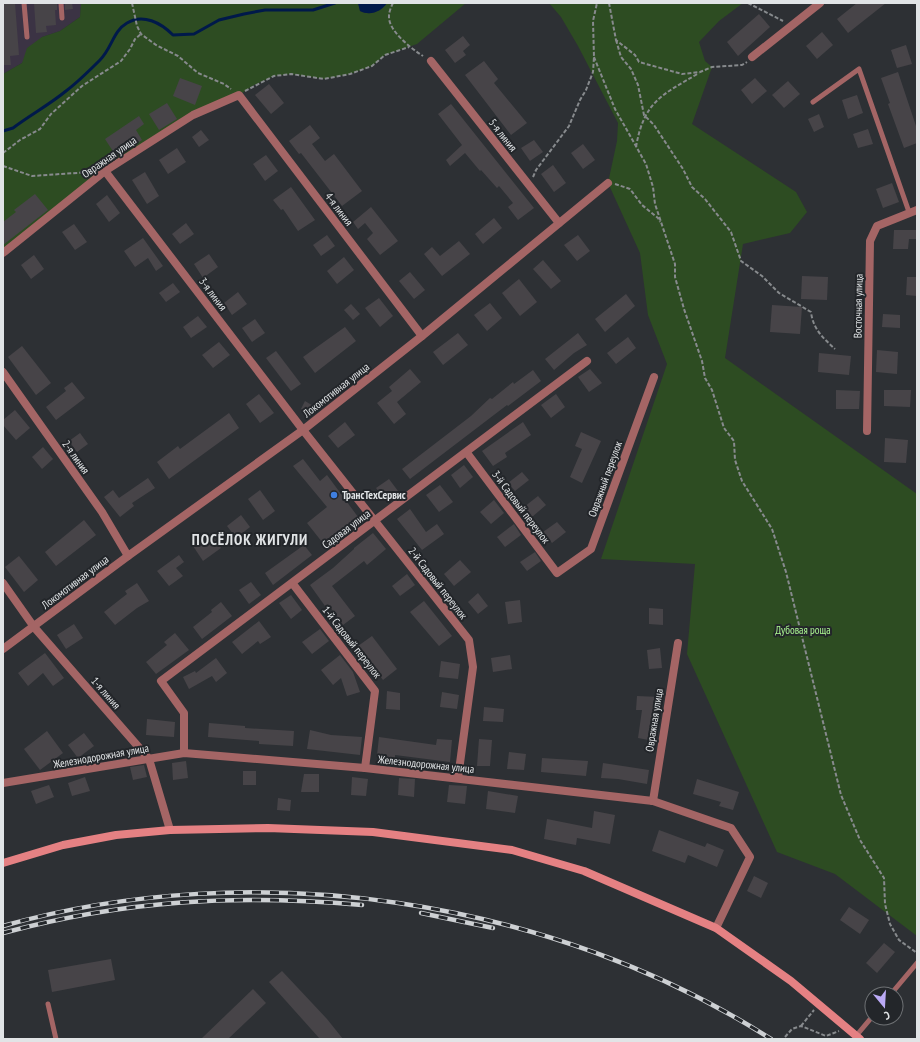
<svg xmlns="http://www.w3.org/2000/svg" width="920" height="1042" font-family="'PT Sans Narrow',sans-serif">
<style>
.industrial{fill:#3b3344}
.green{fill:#2d4c22}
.water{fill:#00194a}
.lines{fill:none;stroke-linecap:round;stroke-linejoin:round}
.stream{stroke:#00194a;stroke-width:3}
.building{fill:#474448}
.path{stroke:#878a8d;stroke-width:2;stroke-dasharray:4 2;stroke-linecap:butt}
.lane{stroke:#a46565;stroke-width:5}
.street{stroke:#a46565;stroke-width:8}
.secondary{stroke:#e58183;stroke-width:8}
.rail-casing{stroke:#cdd0d3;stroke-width:4.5}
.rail{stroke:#23262a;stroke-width:3;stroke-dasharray:9;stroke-linecap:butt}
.shop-dot{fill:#3f7fe0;stroke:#23262a;stroke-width:1.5}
.labels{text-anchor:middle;stroke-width:4;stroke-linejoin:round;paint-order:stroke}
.street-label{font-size:11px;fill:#e1e4e6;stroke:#23262a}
.poi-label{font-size:11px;font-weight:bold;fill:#e1e4e6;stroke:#23262a;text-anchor:start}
.park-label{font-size:11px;fill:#abf691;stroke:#23262a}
.district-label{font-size:15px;font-weight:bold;letter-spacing:1px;fill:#e1e4e6;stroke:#23262a}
</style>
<rect width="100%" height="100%" fill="#2d3034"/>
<polygon class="industrial" points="3,3 81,3 80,17 60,31 42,37 22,63 3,74"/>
<g class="green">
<path d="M 81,3 L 358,3 L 360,11 C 370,16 380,12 387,3 L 466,3 L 417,44 L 385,55 L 372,66 L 350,74 L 324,79 L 291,74 L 274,76 L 254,85 L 239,95 L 193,115 L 105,171 L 3,253 L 3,74 L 22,63 L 27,48 L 42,37 L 60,31 L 80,17 Z"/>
<polygon points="549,3 743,3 719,21 699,42 705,61 712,67 692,124 796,192 807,212 790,233 743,244 725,358 917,494 917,936 835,874 777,852 687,654 695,564 601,559 667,364 648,315 640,253 608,183 617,141 618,123 578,46 561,17"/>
</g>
<path class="water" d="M 358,3 L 387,3 C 381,12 370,16 360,11 Z"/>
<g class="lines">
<path class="stream" d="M 3,131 L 13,128 C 30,115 49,105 66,91 C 78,82 89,71 100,60 C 112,48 113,31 127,23 C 143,13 161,23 173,35 L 194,34 L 219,20 L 244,14 L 265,10 L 313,10 L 335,3"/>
</g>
<g class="building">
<polygon points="3,3 15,3 19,55 10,56 11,65 3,65"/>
<polygon points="34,3 57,3 57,10 55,10 56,25 46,26 47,32 36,33"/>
<polygon points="65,3 72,3 73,9 65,10"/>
<polygon points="857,3 886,3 848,33 837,19"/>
<polygon points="759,14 770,27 738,56 727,42"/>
<polygon points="822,32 833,45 817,59 806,46"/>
<polygon points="463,36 470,45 463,51 466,55 455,63 445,50"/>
<polygon points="906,45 912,64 897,68 891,50"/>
<polygon points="484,61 498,79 494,83 527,123 511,135 465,75"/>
<polygon points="898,72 917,129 917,143 904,148 888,104 890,103 881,78"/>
<polygon points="180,78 202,86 195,105 173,96"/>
<polygon points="755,78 767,91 752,104 741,90"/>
<polygon points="788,81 800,94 784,108 772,95"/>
<polygon points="269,84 284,103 271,114 255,95"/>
<polygon points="857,95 863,113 848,119 842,100"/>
<polygon points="167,103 177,119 159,130 149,114"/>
<polygon points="451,104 534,208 518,220 508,207 513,203 499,186 497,188 481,170 480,171 465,153 450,166 446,160 462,145 438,114"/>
<polygon points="819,114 824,127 814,132 808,119"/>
<polygon points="139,116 144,124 136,130 142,140 116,156 105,139"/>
<polygon points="310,125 320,138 312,144 325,161 334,154 362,191 342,206 301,153 299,154 289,141"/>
<polygon points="868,129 873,144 858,148 853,134"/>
<polygon points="201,130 209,140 199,147 192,137"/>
<polygon points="534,140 543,152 530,161 521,148"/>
<polygon points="583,144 595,160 583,169 571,153"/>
<polygon points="177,148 186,162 168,174 159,160"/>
<polygon points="266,155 278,171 265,181 253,164"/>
<polygon points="553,165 566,183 554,192 541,174"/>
<polygon points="145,172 159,196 147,204 132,180"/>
<polygon points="892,183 899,202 883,208 876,189"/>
<polygon points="291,187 315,220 298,231 283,209 281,210 273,200"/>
<polygon points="35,194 48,210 3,245 3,222 16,212 14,210"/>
<polygon points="107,195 120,213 109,222 96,204"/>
<polygon points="371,207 398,241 380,255 367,239 373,233 365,223 358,229 353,222"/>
<polygon points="494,218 502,228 483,244 475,234"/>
<polygon points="186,223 194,234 180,244 172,234"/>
<polygon points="74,224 87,242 75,250 62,232"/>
<polygon points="894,230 917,230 917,239 909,239 908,249 893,249"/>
<polygon points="327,235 335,246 321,256 313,245"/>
<polygon points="578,235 590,251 577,261 564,245"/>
<polygon points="143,238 163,266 156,271 148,258 135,267 124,251"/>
<polygon points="459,241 470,254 442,276 424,254 432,247 440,256"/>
<polygon points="209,254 218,267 203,278 194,264"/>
<polygon points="34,255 44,269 31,279 21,265"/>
<polygon points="344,257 354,270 337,284 327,271"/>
<polygon points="543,260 561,281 551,289 533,269"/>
<polygon points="410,272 425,290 414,299 399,281"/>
<polygon points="802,276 828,277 827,300 801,299"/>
<polygon points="907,277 917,277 917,296 906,295"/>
<polygon points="519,279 537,302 520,316 502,293"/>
<polygon points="173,283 180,292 166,302 159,293"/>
<polygon points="238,292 247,304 232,315 224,303"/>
<polygon points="626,294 635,306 605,332 595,319"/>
<polygon points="379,298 393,316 380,327 365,308"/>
<polygon points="490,303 502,318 487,331 474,315"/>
<polygon points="351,304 360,314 353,320 344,310"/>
<polygon points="772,305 802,307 800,334 770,332"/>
<polygon points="883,314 900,315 900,328 882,327"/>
<polygon points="198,316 207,327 191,338 183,327"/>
<polygon points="255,319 265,333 252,342 242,328"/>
<polygon points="345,327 356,341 315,373 303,357"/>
<polygon points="458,333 468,345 443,365 433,352"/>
<polygon points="578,333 587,345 574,353 554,370 545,359"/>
<polygon points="628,337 636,348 616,364 607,353"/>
<polygon points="219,342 230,355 213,368 202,355"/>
<polygon points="22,346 51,383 36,395 8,357"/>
<polygon points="877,350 898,352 897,374 876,372"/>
<polygon points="276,351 301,384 291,391 266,358"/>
<polygon points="819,353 851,356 849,375 818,372"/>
<polygon points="410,369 421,382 397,402 406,414 394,424 377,403 392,391 389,387"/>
<polygon points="590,369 602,383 589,392 578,377"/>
<polygon points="533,370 541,381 508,406 507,405 410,479 402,469 471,416 490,398 492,399 513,382 514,384"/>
<polygon points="72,382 85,398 56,420 46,407 66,391 64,388"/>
<polygon points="836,390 860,391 859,409 836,409"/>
<polygon points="884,390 911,390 910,407 884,406"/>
<polygon points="259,394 274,413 260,423 246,404"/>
<polygon points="556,394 565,407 551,418 541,405"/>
<polygon points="305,401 315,407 310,414 301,409"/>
<polygon points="15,410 30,428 16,440 3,425 3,420"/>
<polygon points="229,413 239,428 169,479 157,462 178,446 180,449"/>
<polygon points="345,422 355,435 338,448 328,436"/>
<polygon points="523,422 531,435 505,453 507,457 493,466 482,451"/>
<polygon points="581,432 601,441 582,483 570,477 582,449 575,446"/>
<polygon points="80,433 88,444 77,452 69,441"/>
<polygon points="885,438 908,440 906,463 884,462"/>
<polygon points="43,447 53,459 42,469 32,457"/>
<polygon points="303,459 320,481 327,475 361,521 326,547 307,523 327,507 293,466"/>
<polygon points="464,465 473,477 460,488 451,475"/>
<polygon points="522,472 529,480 515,491 508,483"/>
<polygon points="148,478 155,488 132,503 134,506 120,517 104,497 113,490 119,498"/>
<polygon points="389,479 398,491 386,500 376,488"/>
<polygon points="440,485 453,502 439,512 426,495"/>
<polygon points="260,490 275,511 263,520 248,499"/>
<polygon points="538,496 546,505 532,517 524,507"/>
<polygon points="494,500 504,513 491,524 480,512"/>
<polygon points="410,509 426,532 437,524 444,534 422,550 397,519"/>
<polygon points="241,515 250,527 236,538 227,526"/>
<polygon points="84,520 96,535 56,566 45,552"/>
<polygon points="557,522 566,532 552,543 543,532"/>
<polygon points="514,524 521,535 505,547 497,537"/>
<polygon points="373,533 386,549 367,565 364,561 332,586 355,616 343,625 328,604 325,606 310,585 333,568 354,549 354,548"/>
<polygon points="211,534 221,548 203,561 193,546"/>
<polygon points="304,545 312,555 273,585 265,573"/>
<polygon points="535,552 541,561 527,571 520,562"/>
<polygon points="179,555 184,562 176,568 183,576 169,586 157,571"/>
<polygon points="19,556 38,580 24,592 5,567"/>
<polygon points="460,560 471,572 454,586 444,574"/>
<polygon points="407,574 415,585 400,596 392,586"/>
<polygon points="251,582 261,595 249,604 239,590"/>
<polygon points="137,583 149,601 137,608 115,625 104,612 127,594 125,591"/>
<polygon points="478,593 488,606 478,614 468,602"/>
<polygon points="291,595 302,610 291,619 279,603"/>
<polygon points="520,600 522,622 508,624 505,602"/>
<polygon points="424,601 452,636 439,646 410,612"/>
<polygon points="221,602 232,616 202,639 193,627 212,612 211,610"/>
<polygon points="649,608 663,609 663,625 649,624"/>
<polygon points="259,621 271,637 260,644 258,641 242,654 232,642"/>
<polygon points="74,624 83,638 66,649 57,635"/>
<polygon points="320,629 329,641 312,654 302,642"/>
<polygon points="175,633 189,650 156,674 146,662 167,645 164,642"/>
<polygon points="372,636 397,669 383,680 358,646"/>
<polygon points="660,648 662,668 649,669 647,650"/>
<polygon points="45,653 64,678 53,686 43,673 28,686 18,673"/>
<polygon points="340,655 353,672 360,692 347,696 341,678 333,685 321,670"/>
<polygon points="510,655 512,669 493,672 491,658"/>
<polygon points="216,658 227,673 216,682 212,676 189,689 183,677 195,671 196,673"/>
<polygon points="441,661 460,664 458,679 439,677"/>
<polygon points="387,691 400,693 400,710 386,709"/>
<polygon points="442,692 459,695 457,709 440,707"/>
<polygon points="637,696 659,697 654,741 638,738 642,710 636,710"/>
<polygon points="484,707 504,709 503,722 483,721"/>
<polygon points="147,719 175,722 174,737 146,735"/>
<polygon points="209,723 245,726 245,728 294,731 293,746 259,744 259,741 208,737"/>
<polygon points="310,730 331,735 362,737 360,755 307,749"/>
<polygon points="47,731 63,753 40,770 24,749"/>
<polygon points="84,733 94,746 78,758 68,745"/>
<polygon points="379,737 436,745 437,739 452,740 450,762 395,755 395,758 377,755"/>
<polygon points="479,739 492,740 490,766 477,766"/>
<polygon points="509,752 526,754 524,770 507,769"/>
<polygon points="542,758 588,761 586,776 541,772"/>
<polygon points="186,761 188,778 173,780 172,763"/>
<polygon points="603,763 649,770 647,784 618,779 601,778"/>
<polygon points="144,765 147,777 133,780 130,767"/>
<rect x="243" y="771" width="13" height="14"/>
<polygon points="304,774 319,774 319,792 301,792"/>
<polygon points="85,777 90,791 72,796 68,783"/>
<polygon points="352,777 368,779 366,796 351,795"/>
<polygon points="399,778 415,779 414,797 398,795"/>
<polygon points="697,779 739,792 733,810 719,806 721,802 693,794"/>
<polygon points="49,785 54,797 36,804 31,791"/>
<polygon points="449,785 467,786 465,804 447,802"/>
<polygon points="488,791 518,796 515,813 486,809"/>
<polygon points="278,798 291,800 290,811 277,810"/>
<polygon points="594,811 615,815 610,844 577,838 576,845 544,839 547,819 592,828"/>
<polygon points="659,830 705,847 707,843 724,850 717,867 688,855 685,863 652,851"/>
<polygon points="754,876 768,883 761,898 747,891"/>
<polygon points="849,907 869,920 860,934 840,920"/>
<polygon points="884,943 895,952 877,973 866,963"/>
<polygon points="111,959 115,980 52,992 48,970"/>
<polygon points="282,971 327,1019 343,1039 320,1039 269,982"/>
<polygon points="253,989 266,1003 228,1039 201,1039"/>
</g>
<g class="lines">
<g class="path">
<polyline points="132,3 137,26 141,34 156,45 178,56 198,73 224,84 231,89"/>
<path d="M 393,3 C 391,7 389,12 389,16 C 388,31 412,49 423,56"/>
<polyline points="609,3 616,40 635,55 639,62 682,74 700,72 712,67 742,65 747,62"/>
<polyline points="748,3 783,21"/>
<path d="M 616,40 L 621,57 L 631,69 L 638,85 L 644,115 L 654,125 L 683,169 L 692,187 L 705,199 L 731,232 L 741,261 L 762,276 L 779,293 L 811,312 C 813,329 823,338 835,349"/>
<polyline points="594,57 615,109 646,164 653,187 655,204 675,264 675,277 684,309 702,361 705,378 712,390 724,428 734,441 735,460 742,481 772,529 786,572 841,795 860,840 884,878 885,904 890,924 899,940 917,953"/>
<polyline points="245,91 274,76 291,74 324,79 350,74 372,66 385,55 409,47"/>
<path d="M 636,147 C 644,101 662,95 699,73"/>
<polyline points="3,153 20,140 40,129 51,114 82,86 121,61 130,49 135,39 141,34"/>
<polyline points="3,166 32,176 90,172"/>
<polyline points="533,177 536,170 569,126 580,100 586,90 593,72 594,57 593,21 597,3"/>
<polyline points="615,184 630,189 642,205 658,218 660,222"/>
<polyline points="801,1026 814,1010"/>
<polyline points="785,1037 792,1029 801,1026 826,1036 839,1031"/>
</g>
<g class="lane">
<polyline points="24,3 27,37"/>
<polyline points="61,3 62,18"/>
<polyline points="813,102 859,69 909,212"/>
<polyline points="891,994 917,963"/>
<polyline points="48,1004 56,1039"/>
<polyline points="856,1036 872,1017"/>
</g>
<g class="street">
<polyline points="752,57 820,3"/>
<polyline points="431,61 559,223"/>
<polyline points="105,171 303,430 469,640 473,667 458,778"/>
<polyline points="3,253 105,171 193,115 239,95 422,336"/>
<polyline points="3,372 102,512 128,556"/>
<polyline points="867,431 870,241 877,226 917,210"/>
<polyline points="467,453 557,573 591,549 654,377"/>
<polyline points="3,583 34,627 149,759 170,830"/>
<polyline points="293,584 375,691 365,768"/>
<polyline points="3,649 128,556 303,430 422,336 608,183"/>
<polyline points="184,753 184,713 161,681 587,361"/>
<polyline points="3,783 184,753 365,768 653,801 731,828 750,857 716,928"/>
<polyline points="653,801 678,643"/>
</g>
<polyline class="secondary" points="3,863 63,845 116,835 170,830 268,828 373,832 512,850 584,871 716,928 791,981 860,1039"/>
<defs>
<g id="rail">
<polyline points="421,913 493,928"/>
<path d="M 3,926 C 254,855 550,898 771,1039"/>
<path d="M 3,933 C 126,900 236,894 362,905"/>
</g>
</defs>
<use href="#rail" class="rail-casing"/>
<use href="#rail" class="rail"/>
</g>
<circle class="shop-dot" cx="334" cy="495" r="4"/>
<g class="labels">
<g class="street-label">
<text transform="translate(503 135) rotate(52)" y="4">5-я линия</text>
<text transform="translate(109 157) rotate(-35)" y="4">Овражная улица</text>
<text transform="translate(339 209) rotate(53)" y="4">4-я линия</text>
<text transform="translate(213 294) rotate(53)" y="4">3-я линия</text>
<text transform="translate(858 306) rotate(-89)" y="4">Восточная улица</text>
<text transform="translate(336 390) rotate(-38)" y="4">Локомотивная улица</text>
<text transform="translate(76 457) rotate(55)" y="4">2-я линия</text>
<text transform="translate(605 479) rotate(-70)" y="4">Овражный переулок</text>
<text transform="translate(521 507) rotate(53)" y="4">3-й Садовый переулок</text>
<text transform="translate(346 529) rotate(-37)" y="4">Садовая улица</text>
<text transform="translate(75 582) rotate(-37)" y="4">Локомотивная улица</text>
<text transform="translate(438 583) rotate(52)" y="4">2-й Садовый переулок</text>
<text transform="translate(352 642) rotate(52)" y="4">1-й Садовый переулок</text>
<text transform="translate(106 693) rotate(49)" y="4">1-я линия</text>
<text transform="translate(654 720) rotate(-81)" y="4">Овражная улица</text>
<text transform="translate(101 756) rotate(-10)" y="4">Железнодорожная улица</text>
<text transform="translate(426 764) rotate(6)" y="4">Железнодорожная улица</text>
</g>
<g class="poi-label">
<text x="342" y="499">ТрансТехСервис</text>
</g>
<g class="park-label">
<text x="803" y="634">Дубовая роща</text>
</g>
<g class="district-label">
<text x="250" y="545">ПОСЁЛОК ЖИГУЛИ</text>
</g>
</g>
<rect width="920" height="1042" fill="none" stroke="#e1e4e6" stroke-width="8"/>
<g transform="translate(884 1006) rotate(162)"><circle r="19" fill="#23262a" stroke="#6f7275"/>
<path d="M0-3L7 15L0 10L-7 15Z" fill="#bbaaf6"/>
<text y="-6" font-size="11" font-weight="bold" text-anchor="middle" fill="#e1e4e6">С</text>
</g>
</svg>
